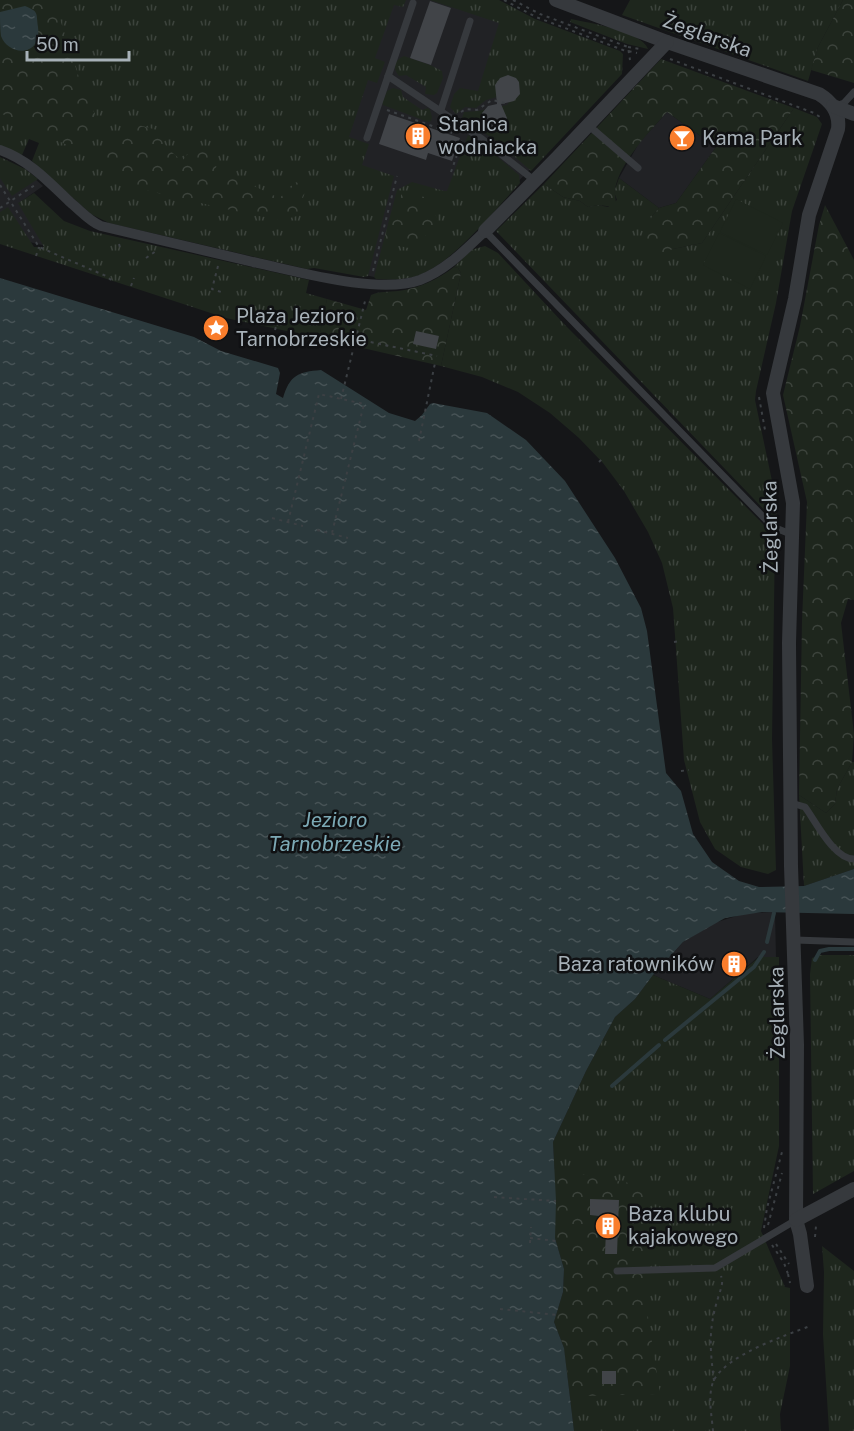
<svg xmlns="http://www.w3.org/2000/svg" width="854" height="1431" font-family="'Public Sans',sans-serif">
<style>
.built{fill:#212225}
.grass{fill:url(#grass-tufts)}
.forest{fill:url(#forest-crowns)}
.pitch{fill:#1e261d}
.water{fill:url(#water-ripples)}
.lines{fill:none;stroke-linecap:round;stroke-linejoin:round}
.stream{stroke:#2b393c;stroke-width:4}
.building{fill:#414448}
.path{stroke:#3c4044;stroke-width:2;stroke-dasharray:3 4.5;stroke-linecap:butt}
.service{stroke:#36393d;stroke-width:7}
.pedestrian{stroke:#36393d;stroke-width:10}
.minor{stroke:#36393d;stroke-width:14}
.labels{text-anchor:middle;stroke-width:5;stroke-linejoin:round;paint-order:stroke}
.street-label{font-size:20px;fill:#a7b1b8;stroke:#101113}
.poi-label{font-size:20px;fill:#a7b1b8;stroke:#101113;text-anchor:start}
.water-label{font-size:21px;font-style:italic;fill:#7ca9b5;stroke:#101113}
</style>
<defs>
<pattern id="grass-tufts" width="24" height="20" patternUnits="userSpaceOnUse" patternTransform="scale(1.5)"><rect width="24" height="20" fill="#1e261d"/><path d="M3 7l-1-3M5 7V3M7 7l1-3M15 17l-1-3M17 17v-4M19 17l1-3" fill="none" stroke="#3c433c"/></pattern>
<pattern id="forest-crowns" width="20" height="18" patternUnits="userSpaceOnUse" patternTransform="scale(1.5)"><rect width="20" height="18" fill="#1e261d"/><path d="M2 6a3 3 0 1 1 6 0M12 15a3 3 0 1 1 6 0" fill="none" stroke="#3c433c"/></pattern>
<pattern id="water-ripples" width="26" height="14" patternUnits="userSpaceOnUse" patternTransform="scale(1.5)"><rect width="26" height="14" fill="#2b393c"/><path d="M2 4q2-2 4 0t4 0M15 11q2-2 4 0t4 0" fill="none" stroke="#475356"/></pattern>
</defs>
<rect width="100%" height="100%" fill="#151618"/>
<g class="built">
<polygon points="387,0 462,0 617,78 454,249 385,278 374,277 296,260"/>
<polygon points="667,112 716,147 676,203 659,208 619,178 639,143"/>
<polygon points="0,160 35,179 43,186 19,203 46,246 0,235"/>
<polygon points="775,912 776,957 758,957 710,999 653,975 683,942 714,923 746,913"/>
</g>
<g class="grass">
<polygon points="0,0 406,0 403,7 394,5 375,58 385,62 377,83 368,80 349,137 369,144 362,165 394,176 368,276 364,277 314,268 307,269 109,223 91,214 32,161 39,143 29,139 22,155 0,146"/>
<polygon points="430,0 499,0 535,19 620,51 623,54 622,74 531,171 498,142 462,118 464,112 478,111 507,105 509,102 497,97 486,100 476,108 465,107 456,114 450,107 454,94 460,88 478,91 499,23"/>
<polygon points="630,0 843,0 818,47 808,81 622,15"/>
<path d="M 571,19 C 589,23 642,31 648,49 L 627,44 L 570,22 Z"/>
<path d="M 404,56 L 430,65 L 442,71 L 443,78 L 437,93 L 434,95 L 425,94 L 426,87 L 406,75 L 399,76 C 392,68 394,60 404,56 Z"/>
<polygon points="393,88 401,90 403,97 422,110 428,108 430,110 432,117 431,121 428,122 383,105 382,103 387,91"/>
<polygon points="794,108 817,117 822,124 792,211 776,303 756,391 755,400 776,500 777,523 496,231 544,184 563,197 580,201 588,207 598,205 608,207 617,200 614,192 619,178 659,208 652,216 673,249 702,243"/>
<path d="M 468,135 L 486,147 L 519,175 L 520,183 C 494,211 456,259 422,274 C 408,280 391,280 376,279 L 374,277 L 397,190 L 412,182 L 444,191 L 447,191 Z"/>
<polygon points="0,157 25,169 38,179 12,196 0,178"/>
<polygon points="34,193 64,221 90,231 309,280 306,293 327,299 319,338 226,318 0,244 0,212 8,207 34,247 44,247 18,203"/>
<polygon points="485,246 498,253 565,325 775,536 772,739 776,870 768,874 741,867 715,849 700,822 684,760 673,608 662,563 648,532 624,491 603,463 579,438 550,413 518,392 482,377 441,366 461,273 458,268 454,267 471,250"/>
<polygon points="852,762 854,762 854,869 804,886 799,795 826,813 835,804 837,789"/>
<polygon points="820,955 854,955 854,1171 813,1194 810,974 812,958"/>
<polygon points="759,957 779,957 779,1146 761,1231 785,1287 790,1288 790,1366 780,1414 781,1431 574,1431 564,1348 608,1325 556,1201 553,1142 586,1071 615,1017 635,999 653,975 710,999"/>
<polygon points="822,1246 854,1271 854,1431 829,1431 823,1334 824,1272"/>
</g>
<g class="forest">
<polygon points="0,0 47,0 57,10 84,93 95,114 83,148 65,144 0,113"/>
<polygon points="843,0 854,0 854,83 811,70 818,47"/>
<path d="M 661,59 L 794,108 L 702,243 L 673,249 L 653,257 L 646,248 L 647,229 L 652,216 L 659,208 L 676,203 L 716,147 L 667,112 C 649,132 620,162 615,189 C 614,195 617,200 615,207 L 598,205 L 588,207 L 580,201 L 563,197 L 544,184 Z"/>
<path d="M 131,123 L 157,130 L 167,148 L 182,161 L 193,148 L 206,146 L 218,155 L 216,168 L 224,178 L 233,176 L 279,198 L 290,190 L 295,182 L 303,184 L 305,192 L 297,216 L 283,220 L 252,215 L 145,190 L 115,173 L 103,161 C 107,139 113,135 131,123 Z"/>
<polygon points="406,191 430,199 429,206 438,219 435,228 420,240 419,250 384,243 390,217 399,202 402,192"/>
<polygon points="825,205 854,260 854,600 848,599 841,623 854,734 852,762 837,789 835,804 826,813 799,795 802,621 807,502 783,395 800,326 819,225"/>
<path d="M 454,267 L 458,268 L 461,273 L 441,366 L 319,338 L 327,299 L 366,310 L 371,295 C 380,291 388,292 398,291 C 420,288 437,280 454,267 Z"/>
<polygon points="554,1169 645,1186 644,1291 660,1394 582,1396 571,1399 564,1348 554,1322 563,1292 564,1269 555,1238"/>
</g>
<g class="pitch">
<polygon points="736,199 783,223 767,255 720,232"/>
<polygon points="719,233 766,256 750,289 703,265"/>
</g>
<g class="water">
<path d="M 25,6 C 39,12 36,12 38,27 C 42,58 8,56 1,36 C 0,29 0,19 0,12 Z"/>
<path d="M 0,278 L 194,337 L 221,351 L 278,368 L 280,373 L 276,394 L 283,398 C 290,375 298,372 321,370 L 389,413 L 415,421 L 422,415 L 430,404 L 433,403 L 487,413 L 526,440 L 565,481 L 615,558 L 641,608 L 647,631 L 666,773 L 681,791 L 693,834 L 712,862 L 739,881 L 759,887 L 804,886 L 854,869 L 854,914 L 762,912 L 725,918 L 683,942 L 653,975 L 635,999 L 615,1017 L 586,1071 L 553,1142 L 556,1201 L 555,1238 L 564,1269 L 563,1292 L 554,1322 L 564,1348 L 574,1431 L 0,1431 Z"/>
</g>
<g class="lines">
<g class="stream">
<polyline points="767,942 774,913"/>
<polyline points="815,960 820,951 829,949 854,949"/>
<polyline points="665,1040 754,967 764,952"/>
<polyline points="612,1086 659,1045"/>
</g>
</g>
<g class="building">
<polygon points="430,1 451,8 431,65 410,58"/>
<polygon points="508,75 516,78 519,82 520,94 514,101 501,104 507,118 505,126 498,131 490,131 481,122 482,113 488,106 497,104 495,85 500,78"/>
<polygon points="389,114 460,138 452,161 428,153 426,160 379,144"/>
<polygon points="686,129 692,134 693,141 685,151 670,141 678,130"/>
<polygon points="416,331 439,336 436,349 413,344"/>
<polygon points="590,1199 619,1200 617,1254 605,1254 606,1230 598,1229 599,1216 590,1215"/>
<rect x="602" y="1371" width="14" height="13"/>
</g>
<g class="lines">
<g class="path">
<polyline points="504,0 536,17 623,50 637,53"/>
<polyline points="513,0 540,14 628,47 630,60"/>
<polyline points="628,47 640,49"/>
<polyline points="670,59 814,113 823,119"/>
<polyline points="387,110 452,133"/>
<polyline points="461,112 466,109 477,110 492,100 505,103"/>
<polyline points="451,172 463,138"/>
<polyline points="0,185 39,247 106,276 111,280"/>
<polyline points="0,208 35,185"/>
<polyline points="119,244 121,251"/>
<polyline points="36,256 39,247"/>
<polyline points="146,258 156,251"/>
<polyline points="218,266 212,289 224,293"/>
<polyline points="373,271 397,176"/>
<polyline points="131,286 134,278"/>
<polyline points="275,330 277,323"/>
<polyline points="356,339 437,356"/>
<polyline points="759,397 765,430"/>
<polyline points="341,399 366,297"/>
<polyline points="419,441 435,363"/>
<polyline points="599,462 604,457"/>
<polyline points="272,518 303,526"/>
<polyline points="288,522 319,394 364,404 332,533"/>
<polyline points="317,530 348,538"/>
<polyline points="674,642 681,641"/>
<polyline points="681,771 689,770"/>
<polyline points="494,1197 556,1201"/>
<polyline points="768,1225 782,1173"/>
<polyline points="764,1228 767,1208 782,1152"/>
<polyline points="815,1237 816,1226"/>
<polyline points="530,1238 556,1241"/>
<polyline points="530,1243 531,1227"/>
<polyline points="776,1244 789,1264"/>
<polyline points="772,1245 784,1263 788,1274 791,1273"/>
<polyline points="788,1274 790,1283"/>
<polyline points="500,1309 558,1315"/>
<path d="M 714,1381 C 710,1349 708,1330 718,1298 C 720,1290 724,1284 721,1276"/>
<path d="M 713,1431 C 712,1417 707,1394 714,1380 C 727,1355 784,1336 810,1326"/>
</g>
<g class="service">
<polyline points="388,76 482,139 535,181"/>
<polyline points="836,106 844,103 854,92"/>
<polyline points="441,110 470,21"/>
<polyline points="588,125 638,168"/>
<polyline points="367,138 413,3"/>
<polyline points="485,231 773,527 793,535"/>
<path d="M 791,803 L 805,807 C 816,822 834,859 854,859"/>
<polyline points="795,940 854,942"/>
<polyline points="617,1271 715,1268 796,1220"/>
</g>
<path class="pedestrian" d="M 0,150 C 29,160 49,182 71,203 C 81,211 89,221 101,226 C 152,238 202,250 253,262 C 296,271 378,295 420,280 C 446,270 465,250 485,231"/>
<g class="minor">
<path d="M 556,0 L 667,42 L 819,94 C 832,102 840,113 838,129 L 809,215 L 795,299 L 773,393 L 793,503 L 789,643 L 791,866 L 797,1045 L 796,1220 L 800,1234 L 807,1286"/>
<polyline points="833,106 854,114"/>
<polyline points="485,231 558,157 667,42"/>
<polyline points="796,1220 854,1189"/>
</g>
</g>
<defs>
<symbol id="building-disc" viewBox="-11 -11 22 22"><circle r="9.5" fill="#f97d2c" stroke="#101113"/><path d="M-4-6H4V6H1V3H-1V6H-4ZM-2.5-4.3h1.7v1.8h-1.7ZM.8-4.3h1.7v1.8H.8ZM-2.5-1h1.7V.8h-1.7ZM.8-1h1.7V.8H.8Z" fill="#fff"/></symbol>
<symbol id="bar-disc" viewBox="-11 -11 22 22"><circle r="9.5" fill="#f97d2c" stroke="#101113"/><path d="M-6-5H6L.8 .8V4.5H3.5V6h-7V4.5H-.8V.8Z" fill="#fff"/></symbol>
<symbol id="sight-disc" viewBox="-11 -11 22 22"><circle r="9.5" fill="#f97d2c" stroke="#101113"/><path d="M0-6L1.8-2.2L6-1.7L2.9 1.2L3.7 5.4L0 3.3L-3.7 5.4L-2.9 1.2L-6-1.7L-1.8-2.2Z" fill="#fff"/></symbol>
</defs>
<g fill-rule="evenodd">
<use href="#building-disc" x="403" y="121" width="30" height="30"/>
<use href="#bar-disc" x="667" y="123" width="30" height="30"/>
<use href="#sight-disc" x="201" y="313" width="30" height="30"/>
<use href="#building-disc" x="719" y="949" width="30" height="30"/>
<use href="#building-disc" x="593" y="1211" width="30" height="30"/>
</g>
<g class="labels">
<g class="street-label">
<text transform="translate(707 35) rotate(20)" y="7">Żeglarska</text>
<text transform="translate(770 527) rotate(-91)" y="7">Żeglarska</text>
<text transform="translate(777 1013) rotate(-91)" y="7">Żeglarska</text>
</g>
<g class="poi-label">
<text x="438" y="131">Stanica<tspan x="438" dy="23">wodniacka</tspan></text>
<text x="702" y="145">Kama Park</text>
<text x="236" y="323">Plaża Jezioro<tspan x="236" dy="23">Tarnobrzeskie</tspan></text>
<text x="714" y="971" text-anchor="end">Baza ratowników</text>
<text x="628" y="1221">Baza klubu<tspan x="628" dy="23">kajakowego</tspan></text>
</g>
<g class="water-label">
<text x="335" y="827">Jezioro<tspan x="335" dy="24">Tarnobrzeskie</tspan></text>
</g>
</g>
<path d="M27 51v9h102v-9" fill="none" stroke="#a7b1b8" stroke-width="3"/>
<text x="36" y="51" font-size="18" fill="#a7b1b8" stroke="#101113" stroke-width="4.5" paint-order="stroke">50 m</text>
</svg>
